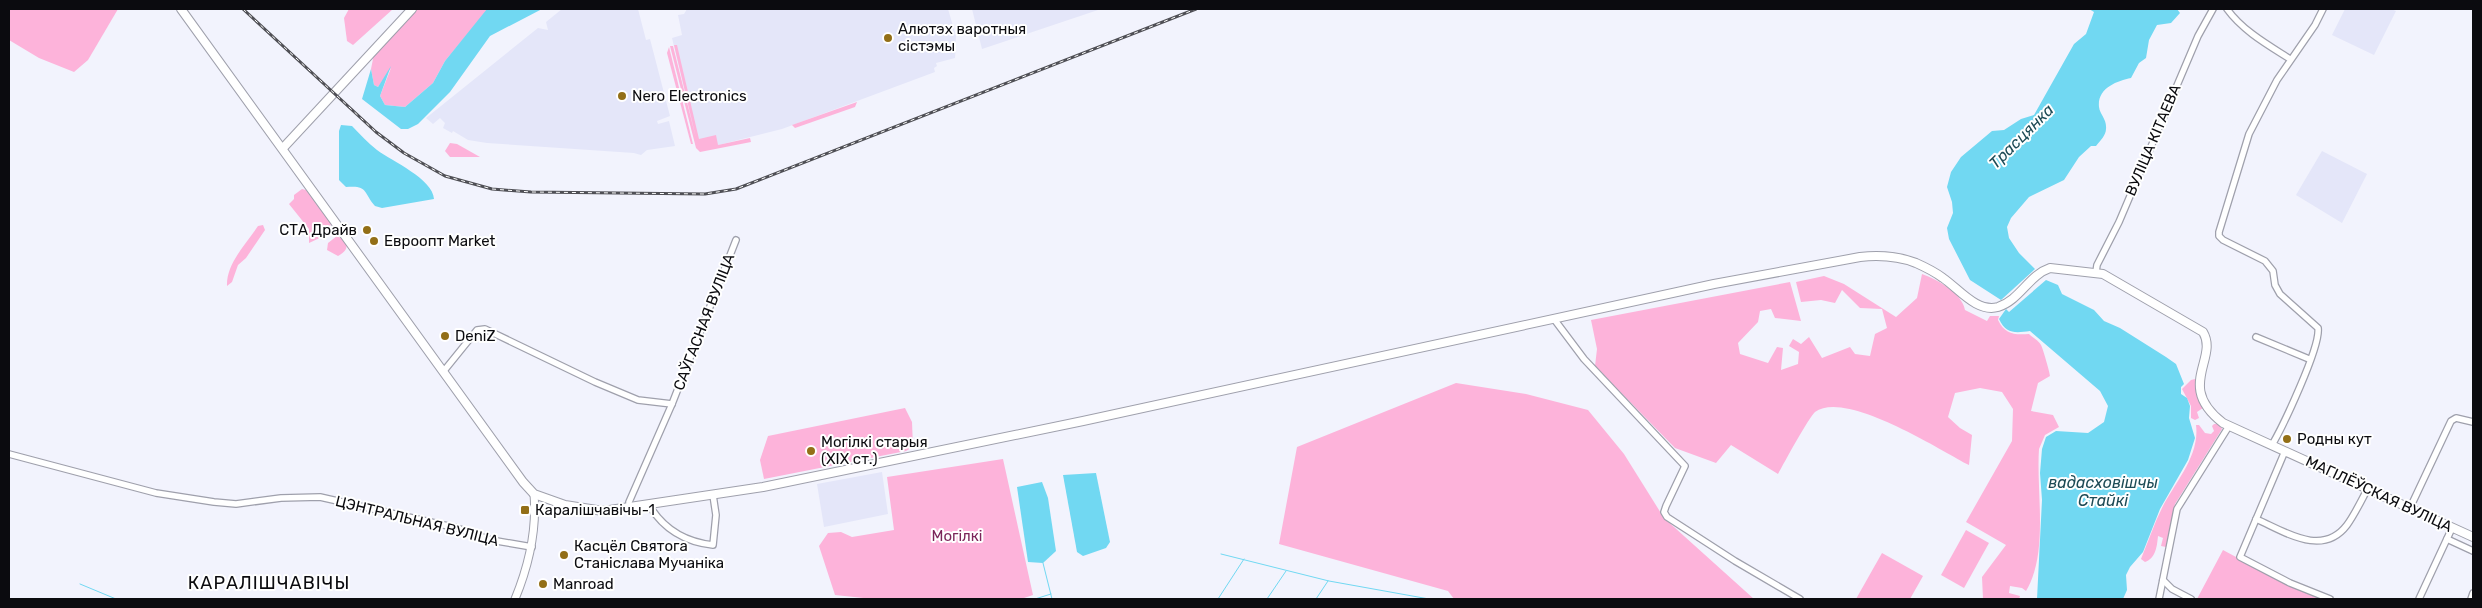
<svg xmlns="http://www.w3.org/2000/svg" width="2482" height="608" font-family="Rubik,sans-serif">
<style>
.built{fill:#e4e6f9}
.green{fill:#fdb3da}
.water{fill:#71d8f2}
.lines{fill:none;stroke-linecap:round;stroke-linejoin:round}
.stream{stroke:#71d8f2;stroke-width:1}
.minor-casing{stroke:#9fa0ac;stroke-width:8}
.tertiary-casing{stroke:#9fa0ac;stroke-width:9}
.secondary-casing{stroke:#9fa0ac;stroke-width:10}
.minor{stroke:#fff;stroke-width:5.5}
.tertiary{stroke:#fff;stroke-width:7}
.secondary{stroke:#fff;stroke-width:8}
.rail-casing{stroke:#4f4f55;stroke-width:3}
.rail{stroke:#fff;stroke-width:1;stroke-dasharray:4;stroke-linecap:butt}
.poi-dot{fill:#936f17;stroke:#fff;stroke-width:2}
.labels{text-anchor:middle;stroke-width:4;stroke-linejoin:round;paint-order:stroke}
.poi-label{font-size:15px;fill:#0b0b0f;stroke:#fff;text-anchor:start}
.street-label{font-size:15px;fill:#0b0b0f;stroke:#fff}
.park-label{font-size:15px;fill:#7b255a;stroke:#fff}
.water-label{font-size:16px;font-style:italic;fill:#1d4b56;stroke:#fff}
.quarter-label{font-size:18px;letter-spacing:1px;fill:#0b0b0f;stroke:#fff}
</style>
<rect width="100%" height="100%" fill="#f2f3fd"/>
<g class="built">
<polygon points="562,9 638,9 646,40 650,39 670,116 657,121 658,124 669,121 675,146 647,150 641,155 634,153 487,143 468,140 453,131 452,133 443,128 445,123 440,118 433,124 426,118 538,28 548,30 546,22"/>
<polygon points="687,9 948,9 956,36 955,58 936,63 937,66 934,68 935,72 782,129 699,150 672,38 682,35 678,15 684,14"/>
<polygon points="972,9 1101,9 982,49"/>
<polygon points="2345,9 2391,9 2396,11 2374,55 2332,35"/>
<polygon points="2322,151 2367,174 2342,223 2296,195"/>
<polygon points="882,472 888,514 824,527 817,484"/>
</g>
<g class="green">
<polygon points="9,9 118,9 88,60 74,72 39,58 9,40"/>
<polygon points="349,9 393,9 353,45 347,41 344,18"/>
<polygon points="417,9 488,9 445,61 433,83 405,107 385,105 380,96 391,68 378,87 374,85 371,69 374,54"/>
<polygon points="674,45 677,45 699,139 716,135 718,145 750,138 751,142 700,152 696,148 670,46 673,46 696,138"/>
<polygon points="669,47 693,144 691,144 667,53"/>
<polygon points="857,102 855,107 795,128 792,125"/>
<polygon points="450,143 457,144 480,157 450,157 445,151"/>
<polygon points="302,189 306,190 331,224 326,235 309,243 309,229 289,204 294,199 294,195"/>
<path d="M 263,225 L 265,230 L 246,258 L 238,265 L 232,282 L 227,286 C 226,264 246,244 258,226 Z"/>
<path d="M 337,236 L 346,241 C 348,249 345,252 338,256 L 327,250 L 328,243 Z"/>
<path d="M 1922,274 C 1938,280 1962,293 1965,310 L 1987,321 L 1990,316 L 1999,316 L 1998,320 C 2005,334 2013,335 2029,334 C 2032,337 2039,341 2041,345 C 2043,349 2050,373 2050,376 L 2038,383 L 2031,411 L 2053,415 L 2059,427 L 2045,435 L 2039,449 C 2036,492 2049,553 2026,591 L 2022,588 L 2010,586 L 2009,593 L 2020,596 L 2019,599 L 1983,599 L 1982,577 L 2006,545 L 1966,522 L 2012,441 L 2013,409 L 2002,392 L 1980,388 L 1955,393 L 1948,417 L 1960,428 L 1972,435 L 1969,465 C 1940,450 1845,389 1815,412 C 1809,417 1784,463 1778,474 L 1731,445 L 1716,463 L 1675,448 L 1595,366 L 1597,349 L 1591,320 L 1790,282 L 1801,321 L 1775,318 L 1771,309 L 1760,311 L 1758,322 L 1738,343 L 1740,354 L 1768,363 L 1777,347 L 1783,348 L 1781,370 L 1798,364 L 1799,352 L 1789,346 L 1793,339 L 1801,344 L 1809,337 L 1822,358 L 1850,347 L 1855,354 L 1870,356 L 1875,334 L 1887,328 L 1882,309 L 1860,308 L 1842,290 L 1835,303 L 1821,300 L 1801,302 L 1796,282 L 1824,276 L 1844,284 L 1896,317 L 1917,298 Z"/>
<polygon points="2195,379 2203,408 2197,412 2199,418 2195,420 2191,418 2191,406 2182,389 2191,380"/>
<polygon points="1456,383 1526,394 1588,410 1624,454 1664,518 1754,599 1454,599 1448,591 1279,544 1297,447"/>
<polygon points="905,408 912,422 913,447 906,451 764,479 760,460 768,436"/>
<path d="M 2214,424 L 2220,424 L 2222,429 L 2175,504 L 2166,547 L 2161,546 L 2163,538 L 2158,536 C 2157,546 2156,558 2145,562 L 2141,559 C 2148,542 2154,524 2162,508 C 2175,482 2200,456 2196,425 L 2199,425 L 2205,433 L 2211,434 L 2214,431 L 2212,426 Z"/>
<polygon points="1003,459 1033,595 1021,599 873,599 835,595 819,546 828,533 841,532 852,537 894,530 887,477"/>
<polygon points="1966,530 1989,543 1964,588 1941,575"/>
<polygon points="2223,550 2288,585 2324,599 2197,599"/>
<polygon points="1882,553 1923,576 1910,599 1856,599"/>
</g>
<g class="water">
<polygon points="487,9 542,9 490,36 450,92 418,124 408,129 401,129 362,99 371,69 374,85 378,87 391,66 380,96 385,105 405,107 433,83 445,61"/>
<path d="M 2089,9 L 2177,9 L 2180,13 L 2171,23 L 2157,25 L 2149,40 L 2146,58 L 2139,63 L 2131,78 C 2117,81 2097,88 2099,107 C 2100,115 2107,119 2106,129 C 2106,135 2100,141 2096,146 L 2091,146 L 2079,157 L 2064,180 L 2029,197 L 2011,218 L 2007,227 L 2009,238 L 2019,253 L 2035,269 L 2001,300 L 1970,280 L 1949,239 L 1947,228 L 1953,213 L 1952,202 L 1947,187 L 1951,172 L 1961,157 L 1992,131 L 2004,130 L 2021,119 L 2034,115 L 2074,44 L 2086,34 L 2094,12 Z"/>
<path d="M 341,125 L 352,126 C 360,134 368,143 377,150 C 392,161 433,179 434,199 L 382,208 L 375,206 C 363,192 368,185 346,187 L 339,180 L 339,131 Z"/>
<path d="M 2046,280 L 2058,285 L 2062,294 L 2094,310 L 2104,321 L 2120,328 L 2166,357 L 2176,364 L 2184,384 L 2181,387 L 2181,394 L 2187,398 L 2190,406 L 2189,418 L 2195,438 L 2188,460 L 2160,509 L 2143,552 L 2130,567 L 2126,575 L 2127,590 L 2123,599 L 2037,599 L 2042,500 L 2040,473 L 2042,449 L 2046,437 L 2056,431 L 2088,433 L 2104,422 L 2108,406 L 2100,391 L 2030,331 C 2015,333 2006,334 1999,319 L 2006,309 L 2009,312 Z"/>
<polygon points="1096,473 1110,542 1106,548 1083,556 1077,552 1063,475"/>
<polygon points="1042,482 1048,498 1056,551 1043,563 1028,562 1017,487"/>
</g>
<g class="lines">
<g class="stream">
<polyline points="1221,554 1329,581 1429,599"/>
<polyline points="1043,563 1052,599"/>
<polyline points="80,584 116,599"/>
<polyline points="9,598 12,599"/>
<polyline points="1035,599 1051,594"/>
<polyline points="1218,599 1244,559"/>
<polyline points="1267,599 1286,571"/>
<polyline points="1316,599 1328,581"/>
</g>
<defs>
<g id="minor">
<path d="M 2227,9 C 2243,31 2268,45 2290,59"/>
<polyline points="2096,272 2097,265 2119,222 2198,36 2213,9"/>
<polyline points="1554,319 1584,359 1685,466 1666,506 1664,512 1667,517 1735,561 1800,599"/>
<polyline points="2256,337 2309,359"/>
<polyline points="443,372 477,330 485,329 595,382 638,400 672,404"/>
<path d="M 2272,445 C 2283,426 2321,346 2318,328 L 2280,294 L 2275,285 L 2273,271 L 2265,261 L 2223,240 L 2219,236 L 2219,232 L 2249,134 L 2277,80 L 2315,25 L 2323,9"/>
<polyline points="2285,451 2240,557 2290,583 2330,599"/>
<polyline points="9,454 156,493 214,502 236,504 281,498 320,497 457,528 491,540 532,547"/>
<path d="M 649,505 C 664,530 685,542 713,545 L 716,515 L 713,495"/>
<polyline points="629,508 629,502 672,404 736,240"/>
<polyline points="2410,508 2451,421 2456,418 2473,422"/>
<path d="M 2256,519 C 2284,531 2322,558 2347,525 C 2355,514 2361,501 2368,488"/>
<polyline points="2447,539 2473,551"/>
<polyline points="2163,580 2172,589 2191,599"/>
<polyline points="2159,599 2177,509 2229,426"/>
<polyline points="2419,599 2452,528"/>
<polyline points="2471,599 2473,593"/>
</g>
<path id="tertiary" d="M 515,599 C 529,565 537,531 534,494"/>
<g id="secondary">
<path d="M 181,9 L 523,482 L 534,494 L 565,505 L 603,511 L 763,487 L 1083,421 L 1714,284 L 1860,257 C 1879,255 1898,256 1916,263 C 1925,267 1935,272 1943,278 C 1959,289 1977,313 1998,307 C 2020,300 2029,275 2050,268 L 2103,274 L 2203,332 C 2219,359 2175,386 2223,423 L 2473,537"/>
<polyline points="283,148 412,9"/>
</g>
</defs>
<use href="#minor" class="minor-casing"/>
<use href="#tertiary" class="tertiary-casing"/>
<use href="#secondary" class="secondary-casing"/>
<use href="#minor" class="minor"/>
<use href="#tertiary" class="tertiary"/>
<use href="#secondary" class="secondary"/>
<defs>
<polyline id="rail" points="243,9 376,132 404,153 445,176 492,189 531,192 705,194 736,189 1196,9"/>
</defs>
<use href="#rail" class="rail-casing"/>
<use href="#rail" class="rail"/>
</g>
<g class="poi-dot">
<circle cx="888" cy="38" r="5"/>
<circle cx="622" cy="96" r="5"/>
<circle cx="367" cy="230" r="5"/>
<circle cx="374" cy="241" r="5"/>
<circle cx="445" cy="336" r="5"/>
<circle cx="2287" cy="439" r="5"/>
<circle cx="811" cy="451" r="5"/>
<rect x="520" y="505" width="10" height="10" rx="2.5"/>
<circle cx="564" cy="555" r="5"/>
<circle cx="543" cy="584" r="5"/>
</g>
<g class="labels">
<g class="poi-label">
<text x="898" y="34">Алютэх варотныя<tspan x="898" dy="17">сістэмы</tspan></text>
<text x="632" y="101">Nero Electronics</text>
<text x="357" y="235" text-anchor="end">СТА Драйв</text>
<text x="384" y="246">Евроопт Market</text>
<text x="455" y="341">DeniZ</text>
<text x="2297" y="444">Родны кут</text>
<text x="821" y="447">Могілкі старыя<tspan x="821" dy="17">(XIX ст.)</tspan></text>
<text x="535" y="515">Каралішчавічы-1</text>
<text x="574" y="551">Касцёл Святога<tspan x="574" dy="17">Станіслава Мучаніка</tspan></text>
<text x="553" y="589">Manroad</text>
</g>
<g class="street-label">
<text transform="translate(2153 140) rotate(-67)" y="5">ВУЛІЦА КІТАЕВА</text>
<text transform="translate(704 322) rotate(-69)" y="5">САЎГАСНАЯ ВУЛІЦА</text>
<text transform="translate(2379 494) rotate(25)" y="5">МАГІЛЁЎСКАЯ ВУЛІЦА</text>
<text transform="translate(417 521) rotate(14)" y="5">ЦЭНТРАЛЬНАЯ ВУЛІЦА</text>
</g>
<g class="park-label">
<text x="957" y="541">Могілкі</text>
</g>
<g class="water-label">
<text transform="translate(2021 136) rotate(-45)" y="6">Трасцянка</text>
<text x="2103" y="488">вадасховішчы<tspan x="2103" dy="18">Стайкі</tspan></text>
</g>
<g class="quarter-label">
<text x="269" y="589">КАРАЛІШЧАВІЧЫ</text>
</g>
</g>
<rect width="2482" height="608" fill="none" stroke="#0b0b0f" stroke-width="20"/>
</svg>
